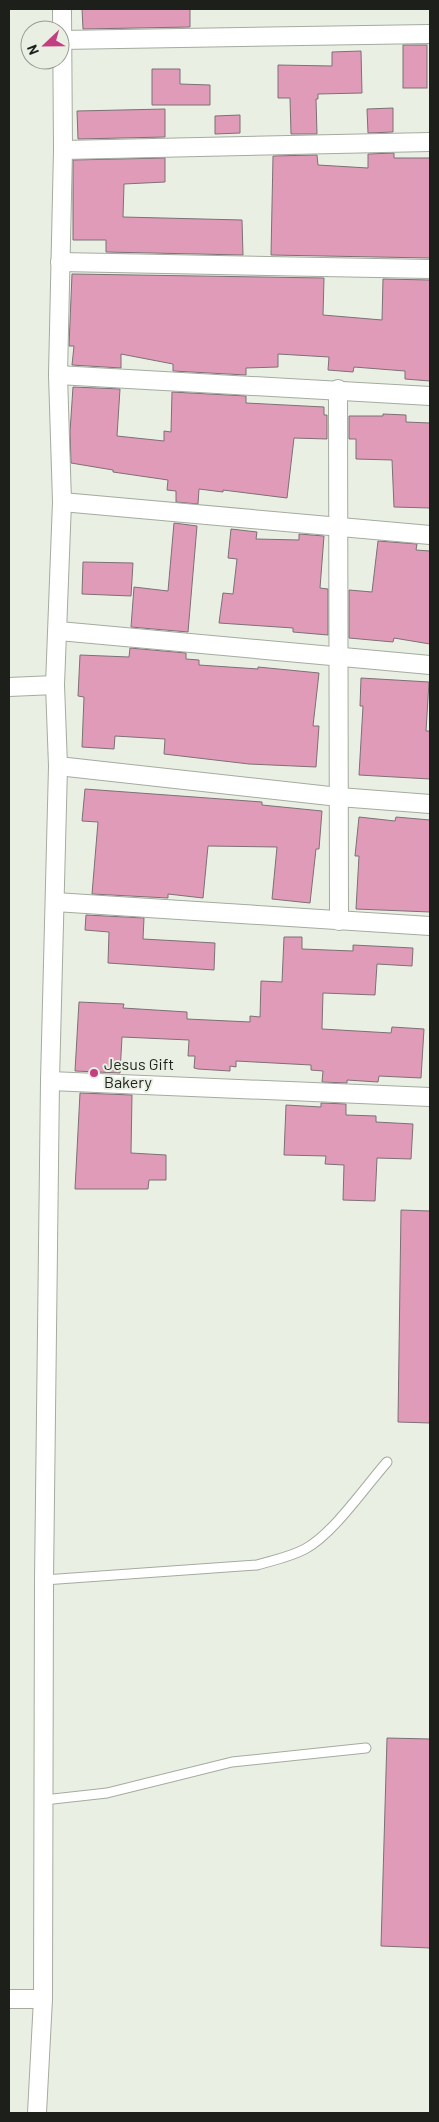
<svg xmlns="http://www.w3.org/2000/svg" width="439" height="2122" font-family="Barlow,sans-serif">
<style>
.building{fill:#e09bb8;stroke:#7d7075}
.lines{fill:none;stroke-linecap:round;stroke-linejoin:round}
.lane-casing{stroke:#a4ab9f;stroke-width:11}
.street-casing{stroke:#a4ab9f;stroke-width:20}
.lane{stroke:#fff;stroke-width:9}
.street{stroke:#fff;stroke-width:18}
.poi-dot{fill:#c33f82;stroke:#e9f0e3;stroke-width:2}
.labels{text-anchor:middle;stroke-width:4;stroke-linejoin:round;paint-order:stroke}
.poi-label{font-size:16px;fill:#1d1f1b;stroke:#e9f0e3;text-anchor:start}
</style>
<rect width="100%" height="100%" fill="#e9f0e3"/>
<g class="building">
<polygon points="82,9 190,9 190,27 83,29"/>
<rect x="403" y="45" width="24" height="43"/>
<polygon points="361,51 362,93 318,94 318,99 316,99 317,134 291,134 290,98 278,98 278,65 332,66 332,52"/>
<polygon points="152,69 180,69 180,84 210,85 210,105 152,105"/>
<polygon points="393,108 393,132 368,133 367,109"/>
<polygon points="165,109 165,137 78,139 77,111"/>
<polygon points="240,115 240,133 215,134 215,116"/>
<polygon points="394,153 394,158 430,158 430,258 271,255 273,156 317,155 318,165 368,168 368,154"/>
<polygon points="165,158 165,182 124,184 123,217 242,220 243,255 106,252 106,240 73,240 73,160"/>
<polygon points="72,274 324,278 323,315 382,320 383,279 430,280 430,381 405,379 405,371 354,367 353,372 328,370 329,357 278,354 278,367 246,368 246,375 173,371 173,364 121,354 121,368 72,365 74,346 69,346"/>
<polygon points="73,387 120,389 117,436 164,441 164,431 171,432 172,392 246,396 246,403 324,407 324,415 327,415 327,439 294,438 287,498 223,490 223,492 199,489 198,504 176,502 176,491 167,490 168,480 113,472 113,470 71,463 70,432"/>
<polygon points="383,414 406,415 406,422 430,423 430,508 394,507 392,460 356,459 356,439 349,439 349,416 383,416"/>
<polygon points="174,523 197,526 188,632 131,627 134,587 168,591"/>
<polygon points="231,529 257,532 256,539 299,540 299,534 324,536 320,588 328,589 328,635 293,632 293,628 219,623 223,593 233,594 237,559 228,558"/>
<polygon points="378,541 417,544 416,550 430,551 430,644 394,638 393,642 349,638 349,590 372,592"/>
<polygon points="83,562 133,563 131,596 82,594"/>
<polygon points="130,648 186,653 186,659 199,660 199,665 258,669 258,667 319,673 313,726 319,726 316,767 249,764 164,754 165,739 115,736 114,749 82,747 84,697 78,696 80,655 129,657"/>
<polygon points="361,678 429,682 426,731 430,731 430,779 359,775 363,706 360,706"/>
<polygon points="85,789 262,802 262,805 322,811 319,849 316,849 310,903 272,899 277,847 208,846 203,898 168,894 168,898 92,894 98,822 82,821"/>
<polygon points="359,817 395,821 396,817 430,820 430,912 356,909 359,856 355,856"/>
<polygon points="86,915 144,918 143,939 215,943 214,970 108,963 109,932 85,930"/>
<polygon points="284,937 302,937 302,949 353,951 353,945 413,948 412,966 377,964 375,995 323,993 322,1029 391,1033 392,1027 424,1029 421,1078 379,1076 378,1082 347,1080 347,1083 322,1082 323,1071 311,1070 311,1065 236,1061 236,1067 230,1066 230,1071 198,1069 194,1068 195,1056 188,1056 189,1040 122,1037 120,1073 75,1071 79,1002 124,1004 123,1008 187,1012 187,1019 250,1022 250,1016 260,1017 261,981 282,982"/>
<polygon points="80,1093 132,1095 131,1153 166,1155 166,1180 149,1180 148,1189 75,1189"/>
<polygon points="321,1103 346,1104 346,1115 376,1116 376,1122 413,1124 411,1159 377,1158 375,1201 343,1200 344,1165 325,1164 326,1156 284,1155 286,1105 321,1107"/>
<polygon points="401,1210 430,1211 430,1423 398,1422"/>
<polygon points="387,1738 430,1739 430,1948 381,1946"/>
</g>
<g class="lines">
<defs>
<g id="lane">
<path d="M 44,1580 L 257,1565 C 274,1560 290,1557 305,1549 C 333,1534 365,1487 387,1462"/>
<polyline points="44,1800 107,1793 232,1762 366,1748"/>
</g>
<g id="street">
<polyline points="61,40 430,34"/>
<polyline points="63,150 430,142"/>
<polyline points="60,262 430,269"/>
<polyline points="58,375 430,396"/>
<polyline points="338,389 339,921"/>
<polyline points="62,502 430,535"/>
<polyline points="59,631 430,665"/>
<polyline points="9,687 55,685"/>
<polyline points="58,766 339,797 430,804"/>
<polyline points="55,902 430,926"/>
<polyline points="50,1081 430,1097"/>
<polyline points="9,1999 43,1999"/>
<polyline points="37,2113 43,1999 44,1580 50,1081 58,766 55,685 62,502 58,375 63,150 62,9"/>
</g>
</defs>
<use href="#lane" class="lane-casing"/>
<use href="#street" class="street-casing"/>
<use href="#lane" class="lane"/>
<use href="#street" class="street"/>
</g>
<circle class="poi-dot" cx="94" cy="1073" r="5"/>
<g class="labels">
<g class="poi-label">
<text x="104" y="1070">Jesus Gift<tspan x="104" dy="18">Bakery</tspan></text>
</g>
</g>
<rect width="439" height="2122" fill="none" stroke="#1d1f1b" stroke-width="20"/>
<g transform="translate(45 45) rotate(248)"><circle r="24" fill="#e9f0e3" stroke="#979c93"/>
<path d="M0-4L9 19L0 12L-9 19Z" fill="#c33f82"/>
<text y="-8" font-size="14" font-weight="bold" text-anchor="middle" fill="#1d1f1b">N</text>
</g>
</svg>
